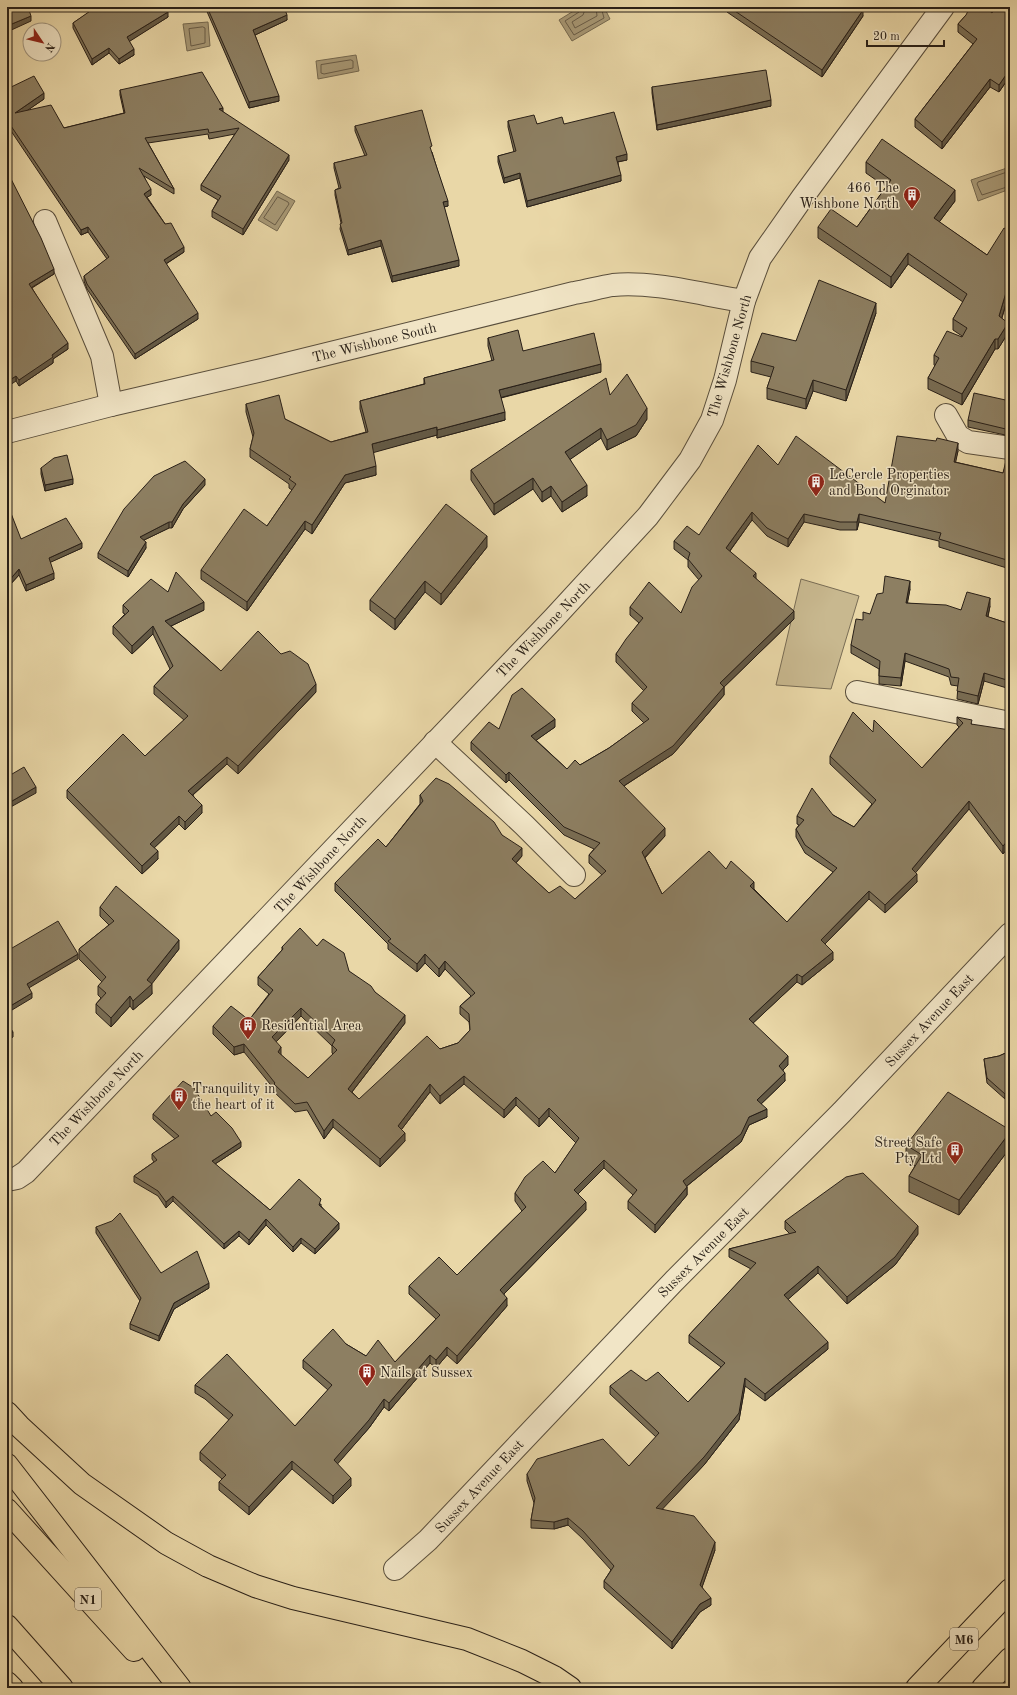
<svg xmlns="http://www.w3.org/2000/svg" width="1017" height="1695" font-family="'Old Standard TT',serif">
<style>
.green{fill:#c8b88f;stroke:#786c54}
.water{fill:#a89976;stroke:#756950}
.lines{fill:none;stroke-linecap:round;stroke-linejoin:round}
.shore{stroke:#685c47;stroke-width:1}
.minor-casing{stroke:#594e3c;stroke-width:24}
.major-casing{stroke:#292018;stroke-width:24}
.highway-casing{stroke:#292018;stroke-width:24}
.minor{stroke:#f1e5c6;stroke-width:22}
.major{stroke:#e9d7a7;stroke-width:22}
.highway{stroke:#e9d7a7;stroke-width:22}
.wall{fill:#796d54;stroke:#292018;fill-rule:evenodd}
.shaded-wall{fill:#635945;stroke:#292018}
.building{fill:#8d7f62;stroke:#292018;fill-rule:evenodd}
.labels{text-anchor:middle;stroke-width:3;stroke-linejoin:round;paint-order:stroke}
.shield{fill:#f1e5c6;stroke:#655b4c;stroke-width:1}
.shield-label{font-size:13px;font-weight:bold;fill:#292018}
.poi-label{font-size:14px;fill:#292018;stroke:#f1e5c6;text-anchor:start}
.street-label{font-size:14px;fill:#292018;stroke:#f1e5c6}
</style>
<rect width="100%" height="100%" fill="#e9d7a7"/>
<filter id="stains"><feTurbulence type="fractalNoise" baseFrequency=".005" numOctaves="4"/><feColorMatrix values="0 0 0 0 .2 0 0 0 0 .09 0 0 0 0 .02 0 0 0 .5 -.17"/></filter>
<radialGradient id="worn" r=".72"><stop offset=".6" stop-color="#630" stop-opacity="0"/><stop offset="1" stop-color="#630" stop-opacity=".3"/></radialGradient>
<polygon class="green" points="801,579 859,596 831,689 776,685"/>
<g class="water">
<polygon points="580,7 604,7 610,19 572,41 559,20"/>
<polygon points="208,22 210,46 187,51 183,24"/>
<polygon points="356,55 359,71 318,79 316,61"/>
<polygon points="1010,167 1010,189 978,201 971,180"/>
<polygon points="277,191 295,201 277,231 258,220"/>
</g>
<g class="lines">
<g class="shore">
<polyline points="581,7 579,12 565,21 574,35 604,18 601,7"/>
<polyline points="586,7 583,15 572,22 575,28 597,16 596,7"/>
<polygon points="203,27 205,28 205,43 191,46 189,29"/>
<polygon points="351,60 353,61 353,68 324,74 321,73 321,65"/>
<polyline points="1010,171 978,182 977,184 982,195 1010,186"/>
<polygon points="278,197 288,202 289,204 275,225 264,218"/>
</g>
<defs>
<g id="minor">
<polyline points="45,221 102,356 111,405"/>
<polyline points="946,415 958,436 968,442 1010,448"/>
<path d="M 7,432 L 111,405 L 262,370 L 574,293 C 587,291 600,287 613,285 C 654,281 703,295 744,301"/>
<polyline points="857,692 1010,723"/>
<polyline points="435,742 524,825 574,875"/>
<polyline points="7,1180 17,1178 26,1172 554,618 648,516 690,460 712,420 725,380 744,301 760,258 802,198 943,7"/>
<polyline points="395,1569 428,1540 674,1281 842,1112 1010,934"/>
</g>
<g id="major">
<polyline points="917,1688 1010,1590"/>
<polyline points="983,1688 1010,1659"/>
</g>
<g id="highway">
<polyline points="7,1413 19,1426 82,1484 166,1543 208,1566 255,1586 293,1598 467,1639 522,1661 554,1677 570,1688"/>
<polyline points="7,1465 180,1688"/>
<polyline points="7,1510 134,1650"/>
<polyline points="7,1626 62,1688"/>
<polyline points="7,1683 12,1688"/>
</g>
</defs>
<use href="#minor" class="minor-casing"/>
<use href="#major" class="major-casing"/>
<use href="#highway" class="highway-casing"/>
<use href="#minor" class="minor"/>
<use href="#major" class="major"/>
<use href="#highway" class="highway"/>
</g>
<g class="wall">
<polygon points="89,7 165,7 168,17 129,41 134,55 119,64 109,53 92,65 73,28 73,23 91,11"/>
<polygon points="205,7 284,7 287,20 255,35 279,101 249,108"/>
<polygon points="727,7 859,7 863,16 822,77 727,12"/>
<polygon points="1010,7 1010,76 999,92 990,87 942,149 915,127 915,119 973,44 958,32 958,24 966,15 992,13"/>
<polygon points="652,87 771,106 657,130 652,93"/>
<polygon points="7,89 44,99 26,111 64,128 124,113 120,95 120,90 223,112 289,160 243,235 212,217 212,211 218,200 201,190 201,185 235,134 209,139 208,134 148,143 174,189 174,194 144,176 151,195 147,197 184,252 166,264 198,319 135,359 87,289 84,281 84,276 107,259 88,232 81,235 7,125"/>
<polygon points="508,121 537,124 564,124 627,160 618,162 621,181 527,207 520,178 504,183 498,162 498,156 514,152 508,127"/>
<polygon points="355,126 432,152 448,206 444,207 459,266 392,282 381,246 348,255 340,229 341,223 335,195 335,190 339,188 334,168 334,163 365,156 355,131"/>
<polygon points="866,162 955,201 939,222 987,255 1010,231 1010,290 1002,318 1008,333 998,349 995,349 962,405 928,389 928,378 935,366 934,365 934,355 962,337 962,336 953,330 953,319 963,302 908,264 891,288 818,238 818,227 857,227 886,187 866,173"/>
<polygon points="7,171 54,274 32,288 68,349 53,359 53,363 19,386 16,381"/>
<polygon points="876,313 846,401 813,391 806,409 767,399 767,388 771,377 751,372 751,361 796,341"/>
<polygon points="488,338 523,351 601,372 501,398 505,420 437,438 437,435 373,452 376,475 345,483 312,534 305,529 247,611 201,579 201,570 267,526 292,490 289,488 289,484 250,457 250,449 253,437 246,412 246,404 285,419 331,442 366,432 360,409 360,401 424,384 424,378 492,361 488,346"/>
<polygon points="610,395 647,419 636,436 607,450 601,438 570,459 587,496 562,512 551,496 542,502 533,489 494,515 471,480 471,470"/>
<polygon points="1010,401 1010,436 968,427 968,420"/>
<path d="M 958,451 L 955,462 L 1003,473 L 1010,452 L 1010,569 L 939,547 L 939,541 L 859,522 L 857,530 L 840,530 L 804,522 L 788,547 L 767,536 L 752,520 L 730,551 L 794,619 L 724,687 L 724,695 L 673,754 L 624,786 L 665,836 L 645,858 L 662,894 L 726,869 L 754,889 L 787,922 L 833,872 L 805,853 L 796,837 L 796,829 L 799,825 L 797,824 L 797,816 L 833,815 L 854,827 L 872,804 L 830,764 L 830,756 L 873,732 L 922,768 L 959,727 L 957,725 L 957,717 L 972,724 L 1009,774 L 1003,854 L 969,809 L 915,872 L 917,882 L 885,913 L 869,899 L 825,944 L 833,960 L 802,985 L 797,982 L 753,1023 L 788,1065 L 783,1070 L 785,1081 L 761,1104 L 767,1117 L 749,1125 L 741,1142 L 687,1186 L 687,1195 L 655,1233 L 628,1209 L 628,1201 L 633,1195 L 604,1168 L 578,1194 L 586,1210 L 504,1294 L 507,1306 L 457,1364 L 447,1355 L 436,1368 L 430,1363 L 389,1411 L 384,1407 L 369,1428 L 337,1464 L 351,1486 L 333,1504 L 292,1469 L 249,1515 L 219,1490 L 219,1482 L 222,1479 L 200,1460 L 200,1452 L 229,1420 L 205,1399 L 195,1393 L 195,1385 L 295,1426 L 328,1390 L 303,1368 L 303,1360 L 346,1344 L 366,1356 L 395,1362 L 436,1319 L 409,1294 L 409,1286 L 457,1275 L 522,1211 L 515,1201 L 515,1193 L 555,1173 L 576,1143 L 549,1116 L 539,1127 L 516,1105 L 504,1118 L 464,1084 L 440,1104 L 430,1092 L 401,1130 L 405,1141 L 380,1167 L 333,1127 L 324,1139 L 307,1110 L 295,1112 L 274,1092 L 274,1089 L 244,1052 L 234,1055 L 213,1034 L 213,1026 L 249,1020 L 269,994 L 258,985 L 258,977 L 282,950 L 282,947 L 317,946 L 375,992 L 405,1023 L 352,1092 L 359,1099 L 440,1049 L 458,1043 L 470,1030 L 469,1022 L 460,1014 L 460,1006 L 471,996 L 445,969 L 439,977 L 425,963 L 417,972 L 388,949 L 388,944 L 335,891 L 335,883 L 386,847 L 420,804 L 420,795 L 502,835 L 522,856 L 516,863 L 549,893 L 575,899 L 602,875 L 589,863 L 589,855 L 594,849 L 564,835 L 509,780 L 506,783 L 471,750 L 471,742 L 499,729 L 555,727 L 536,740 L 567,769 L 580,765 L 609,748 L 644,723 L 632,711 L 632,703 L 644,691 L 616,662 L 616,654 L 639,623 L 630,615 L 630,607 L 681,613 L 699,580 L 688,567 L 688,560 L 674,549 L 674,541 L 699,535 L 778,465 L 885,503 ZM 301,1016 L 332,1046 L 332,1053 L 333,1054 L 308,1078 L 281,1055 L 276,1042 Z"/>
<polygon points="41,468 73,484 45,491 41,474"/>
<polygon points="205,485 183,509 172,528 169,528 144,540 146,548 128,577 98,558 98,553"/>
<polygon points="21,539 82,548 50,562 54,579 26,591 19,575 7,588"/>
<polygon points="487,547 441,605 425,592 395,630 370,610 370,600"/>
<polygon points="910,589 907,603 961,610 990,606 988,617 1010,624 1010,689 984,681 978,704 957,699 958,686 951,685 949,677 905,661 901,686 879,684 879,669 851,653 851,645 863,620 870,614"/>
<polygon points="168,592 204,610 171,626 221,671 316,692 238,774 227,764 193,795 202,813 185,830 179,824 154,848 158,859 142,874 67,798 67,790 145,756 184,720 154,694 154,686 170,669 153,634 132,654 113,634 113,626 125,614 123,613 123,605"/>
<polygon points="100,907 179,949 151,984 152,994 133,1010 130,1006 111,1027 96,1013 96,1004 101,998 98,995 98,986 102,982 79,959 79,949 109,925 100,916"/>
<polygon points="1010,1051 1005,1099 987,1083 984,1059 999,1056"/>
<polygon points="153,1114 211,1116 241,1147 215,1164 270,1210 321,1204 321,1206 339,1229 315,1254 301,1243 293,1252 266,1225 249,1245 239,1236 224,1249 173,1201 166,1208 158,1196 134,1182 134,1176 154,1162 152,1159 152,1154 175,1139 153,1119"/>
<polygon points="1010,1130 1010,1148 959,1215 909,1192 909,1176 915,1166 906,1160 906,1145"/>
<polygon points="785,1221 918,1234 895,1265 847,1304 818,1273 788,1299 828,1349 765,1401 745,1386 739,1420 704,1465 662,1509 715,1550 702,1587 711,1605 700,1612 672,1649 604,1588 604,1581 611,1570 583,1539 568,1525 554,1529 531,1528 531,1520 534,1503 527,1481 527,1474 629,1466 656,1437 610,1394 610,1386 646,1381 688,1402 721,1367 689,1343 689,1335 751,1269 729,1257 729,1249 790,1234 785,1229"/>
<polygon points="96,1227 161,1273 209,1288 174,1309 159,1341 130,1329 130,1324 140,1301 96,1233"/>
</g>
<g class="shaded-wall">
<polygon points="863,10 863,16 822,77 822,70"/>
<polygon points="168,12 168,17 127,43 127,37"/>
<polygon points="287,15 287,20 253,36 253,30"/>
<polygon points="31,16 31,21 7,32 7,26"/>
<polygon points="109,48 109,53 92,65 92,59"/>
<polygon points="134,49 134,55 119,64 119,59"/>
<polygon points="1010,69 1010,76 999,92 999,85"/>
<polygon points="990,79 990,87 942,149 942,142"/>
<polygon points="44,93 44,99 15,119 15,113"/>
<polygon points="279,96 279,101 249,108 249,102"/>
<polygon points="771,100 771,106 657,130 657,125"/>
<polygon points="223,108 223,114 219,109"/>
<polygon points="627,154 627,160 616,162 616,157"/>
<polygon points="289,155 289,160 243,235 243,229"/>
<polygon points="520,173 520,178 504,183 504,178"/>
<polygon points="621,175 621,181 527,207 527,201"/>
<polygon points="151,189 151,195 144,199 144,194"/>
<polygon points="955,190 955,201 934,229 934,218"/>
<polygon points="448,201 448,206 443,207 443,202"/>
<polygon points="88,227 88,232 81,235 81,230"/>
<polygon points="381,240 381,246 348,255 348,250"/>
<polygon points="184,247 184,252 164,265 164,260"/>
<polygon points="908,253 908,264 891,288 891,277"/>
<polygon points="459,260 459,266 392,282 392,276"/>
<polygon points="54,269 54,274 29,289 29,284"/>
<polygon points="1010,279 1010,290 999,327 999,316"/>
<polygon points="876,303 876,313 846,401 846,390"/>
<polygon points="198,313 198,319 135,359 135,354"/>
<polygon points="1008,323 1008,333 998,349 998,339"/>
<polygon points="995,339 995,349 962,405 962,394"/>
<polygon points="68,343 68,349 53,359 53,363 19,386 19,380 52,355"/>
<polygon points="601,364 601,372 499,398 499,390"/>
<polygon points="16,376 16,381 7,387 7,382"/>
<polygon points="813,380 813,391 806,409 806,399"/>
<polygon points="647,408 647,419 636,436 607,450 607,440"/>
<polygon points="505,412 505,420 437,438 437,430"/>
<polygon points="437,427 437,435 372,453 372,444"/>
<polygon points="601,428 601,438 565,463 565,452"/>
<polygon points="958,443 958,451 954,470 954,462"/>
<polygon points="376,466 376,475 345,483 312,534 312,525 345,475"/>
<polygon points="533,478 533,489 494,515 494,504"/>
<polygon points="73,479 73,484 45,491 45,485"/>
<polygon points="205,479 205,485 183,509 172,528 172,522 183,504"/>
<polygon points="587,485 587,496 562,512 562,502"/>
<polygon points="551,486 551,496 542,502 542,492"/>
<polygon points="752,512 752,520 726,556 726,548"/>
<polygon points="804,514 804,522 788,547 788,539"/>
<polygon points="859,514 859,522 857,530 857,522"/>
<polygon points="305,521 305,529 247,611 247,602"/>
<polygon points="169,522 169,528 140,542 140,537"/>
<polygon points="487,536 487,547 441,605 441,594"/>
<polygon points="146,542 146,548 128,577 128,571"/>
<polygon points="82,543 82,548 49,563 49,558"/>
<polygon points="19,569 19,575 7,588 7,583"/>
<polygon points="54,573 54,579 26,591 26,585"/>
<polygon points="756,573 756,581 753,576"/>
<polygon points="425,581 425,592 395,630 395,619"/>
<polygon points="910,581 910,589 906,611 906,603"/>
<polygon points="990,598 990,606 986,624 986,616"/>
<polygon points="204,602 204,610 165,629 165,621"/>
<polygon points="794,611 794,619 720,691 720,683"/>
<polygon points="153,626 153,634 132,654 132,646"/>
<polygon points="905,653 905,661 901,686 901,678"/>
<polygon points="984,673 984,681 978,704 978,696"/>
<polygon points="316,684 316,692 238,774 238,766"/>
<polygon points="724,687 724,695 673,754 619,789 619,781"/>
<polygon points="555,719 555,727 531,744 531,736"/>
<polygon points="227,757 227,764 188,799 188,791"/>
<polygon points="1010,764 1010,772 1005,778 1005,770"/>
<polygon points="509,772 509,780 506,783 506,775"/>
<polygon points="36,787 36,793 7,809 7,804"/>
<polygon points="969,801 969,809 912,877 912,869"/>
<polygon points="202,805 202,813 185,830 185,822"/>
<polygon points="179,816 179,824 150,852 150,844"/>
<polygon points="665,828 665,836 642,860 642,852"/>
<polygon points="1010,838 1010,846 1003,854 1003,846"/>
<polygon points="522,848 522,856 512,867 512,859"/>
<polygon points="158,851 158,859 142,874 142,866"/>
<polygon points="917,874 917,882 885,913 885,905"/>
<polygon points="754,882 754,890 750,886"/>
<polygon points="869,891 869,899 821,948 821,940"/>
<polygon points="179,940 179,949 151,985 152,984 152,994 133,1010 133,1001 147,980"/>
<polygon points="833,952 833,960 802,985 802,977"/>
<polygon points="78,954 78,959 27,989 27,984"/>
<polygon points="425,954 425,963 417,972 417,964"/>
<polygon points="445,961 445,969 439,977 439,969"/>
<polygon points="797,974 797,982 749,1027 749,1019"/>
<polygon points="32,993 32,998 7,1013 7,1008"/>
<polygon points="130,996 130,1006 111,1027 111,1018"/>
<polygon points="301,1008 301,1016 272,1046 272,1037"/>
<polygon points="405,1015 405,1023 348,1097 348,1089"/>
<polygon points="13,1032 13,1037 7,1041 7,1035"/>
<polygon points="244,1044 244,1052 234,1055 234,1047"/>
<polygon points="281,1047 281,1055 278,1052"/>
<polygon points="788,1056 788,1065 779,1074 779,1066"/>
<polygon points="785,1073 785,1081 757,1108 757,1100"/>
<polygon points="464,1076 464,1084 440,1104 440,1096"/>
<polygon points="430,1084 430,1092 398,1134 398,1126"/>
<polygon points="1010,1091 1010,1096 1005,1099 1005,1094"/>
<polygon points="516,1097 516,1105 504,1118 504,1110"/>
<polygon points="549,1108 549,1116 539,1127 539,1119"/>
<polygon points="767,1109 767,1117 749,1125 741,1142 683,1189 683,1181 749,1117"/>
<polygon points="333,1119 333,1127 324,1139 324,1131"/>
<polygon points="1010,1132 1010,1148 959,1215 959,1200"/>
<polygon points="405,1133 405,1141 380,1167 380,1159"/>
<polygon points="241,1142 241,1147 212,1166 212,1161"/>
<polygon points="604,1160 604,1168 574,1198 574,1190"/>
<polygon points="687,1187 687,1195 655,1233 655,1225"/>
<polygon points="173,1196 173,1201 166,1208 166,1202"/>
<polygon points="586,1202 586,1210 500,1298 500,1290"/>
<polygon points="266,1219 266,1225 249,1245 249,1240"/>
<polygon points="339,1223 339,1229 315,1254 315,1249"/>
<polygon points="918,1226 918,1234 895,1265 847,1304 847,1297"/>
<polygon points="239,1231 239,1236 224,1249 224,1244"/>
<polygon points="301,1238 301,1243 293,1252 293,1247"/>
<polygon points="818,1266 818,1273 784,1303 784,1295"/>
<polygon points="209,1283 209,1288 174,1309 159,1341 159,1336 174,1303"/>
<polygon points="507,1298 507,1306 457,1364 457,1356"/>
<polygon points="828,1342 828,1349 765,1401 765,1394"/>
<polygon points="447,1347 447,1355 436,1368 436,1360"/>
<polygon points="430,1355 430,1363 389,1411 389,1403"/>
<polygon points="745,1378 745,1386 739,1420 704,1465 656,1516 656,1508"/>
<polygon points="384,1399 384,1407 369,1428 334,1468 334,1460"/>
<polygon points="292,1461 292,1469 249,1515 249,1507"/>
<polygon points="351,1478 351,1486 333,1504 333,1496"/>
<polygon points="568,1518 568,1525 554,1529 554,1522"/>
<polygon points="715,1542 715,1550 700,1593 700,1585"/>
<polygon points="711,1598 711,1605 700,1612 672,1649 672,1642 700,1604"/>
</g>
<g class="building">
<polygon points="7,7 28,7 31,16 7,26"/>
<polygon points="92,7 165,7 168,12 127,37 134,49 119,59 109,48 92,59 73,23 93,9"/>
<polygon points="207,7 284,7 287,15 253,30 279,96 249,102"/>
<polygon points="729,7 859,7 863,10 822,70"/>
<polygon points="970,7 985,7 992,13 996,7 1010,7 1010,69 999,85 990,79 942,142 915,119 977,39 958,24 966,15"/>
<polygon points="766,70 771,100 657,125 652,87"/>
<polygon points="202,72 223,108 219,109 289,155 243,229 212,211 221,196 201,185 239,128 209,133 208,129 145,138 174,189 139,168 151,189 144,194 165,224 171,223 184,247 164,260 198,313 135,354 87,284 84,276 109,257 88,227 81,230 7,120 7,89 34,76 44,93 15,113 51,105 64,128 125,113 120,90"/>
<polygon points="422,110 432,146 430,147 448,201 443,202 459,260 392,276 381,240 348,250 340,224 342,223 335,190 341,188 334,163 367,155 355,126"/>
<polygon points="614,112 627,154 616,157 621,175 527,201 520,173 504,178 498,156 516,151 508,121 534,115 537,124 562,117 564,124"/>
<polygon points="882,139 955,190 934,218 987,255 1004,228 1010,231 1010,279 999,316 1008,323 998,339 995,339 962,394 928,378 939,358 934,355 947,331 962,337 967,328 953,319 967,294 908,253 891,277 818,227 831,209 857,227 891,180 866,162"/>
<polygon points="7,171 41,238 54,269 29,284 68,343 52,355 53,357 19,380 16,376 7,382"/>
<polygon points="819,280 876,303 846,390 813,380 806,399 767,388 774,367 751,361 762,333 796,341"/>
<polygon points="518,330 523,351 594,333 601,364 499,390 505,412 437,430 437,427 372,444 376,466 345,475 312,525 305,521 247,602 201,570 244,509 267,526 296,484 289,479 291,477 250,449 254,433 246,404 279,395 285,419 331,442 368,432 360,401 425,384 424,378 494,360 488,338"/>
<polygon points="627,374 647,408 636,425 607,440 601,428 565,452 587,485 562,502 551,486 542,492 533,478 494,504 471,470 606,378 610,395"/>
<polygon points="974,393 1010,401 1010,430 968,420"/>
<path d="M 796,436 L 885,503 L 897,436 L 936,441 L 937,438 L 958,443 L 954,462 L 1003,473 L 1008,452 L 1010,452 L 1010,561 L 939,539 L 941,533 L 859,514 L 857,522 L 840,522 L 804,514 L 788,539 L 767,528 L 752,512 L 726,548 L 756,573 L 753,576 L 794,611 L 720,683 L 724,687 L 673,746 L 619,781 L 665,828 L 642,852 L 662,894 L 709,851 L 726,869 L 731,861 L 754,882 L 750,886 L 787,922 L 837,868 L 805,845 L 796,829 L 804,820 L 797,816 L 812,788 L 833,815 L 854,827 L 876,800 L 830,756 L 853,712 L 873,732 L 874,720 L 922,768 L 963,723 L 957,717 L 972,720 L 971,724 L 1010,730 L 1010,764 L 1005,770 L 1010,775 L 1010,838 L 1003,846 L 969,801 L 912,869 L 917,874 L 885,905 L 869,891 L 821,940 L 833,952 L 802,977 L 797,974 L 749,1019 L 788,1056 L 779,1066 L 785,1073 L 757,1100 L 767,1109 L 749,1117 L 741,1134 L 683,1181 L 687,1187 L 655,1225 L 628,1201 L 637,1190 L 604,1160 L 574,1190 L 586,1202 L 500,1290 L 507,1298 L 457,1356 L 447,1347 L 436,1360 L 430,1355 L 389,1403 L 384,1399 L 369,1420 L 334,1460 L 351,1478 L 333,1496 L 292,1461 L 249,1507 L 219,1482 L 226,1475 L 200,1452 L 233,1415 L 205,1391 L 195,1385 L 227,1354 L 295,1426 L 332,1385 L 303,1360 L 333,1329 L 346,1344 L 366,1356 L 378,1340 L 395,1362 L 440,1315 L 409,1286 L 439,1257 L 457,1275 L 526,1207 L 515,1193 L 525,1177 L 543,1161 L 555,1173 L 579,1138 L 549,1108 L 539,1119 L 516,1097 L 504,1110 L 464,1076 L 440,1096 L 430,1084 L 398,1126 L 405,1133 L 380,1159 L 333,1119 L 324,1131 L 307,1102 L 295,1104 L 274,1084 L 275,1083 L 244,1044 L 234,1047 L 213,1026 L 231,1006 L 249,1020 L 273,990 L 258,977 L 283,949 L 282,947 L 300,928 L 317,946 L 323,939 L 344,953 L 349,971 L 371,986 L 375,992 L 405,1015 L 348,1089 L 359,1099 L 427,1036 L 440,1049 L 458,1043 L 470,1030 L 469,1014 L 460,1006 L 475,993 L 445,961 L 439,969 L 425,954 L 417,964 L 388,941 L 391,939 L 335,883 L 378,839 L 386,847 L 423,801 L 420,795 L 436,778 L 449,784 L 494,822 L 502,835 L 522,848 L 512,859 L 549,893 L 560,886 L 575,899 L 606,871 L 589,855 L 600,843 L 564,827 L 509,772 L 506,775 L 471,742 L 489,722 L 499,729 L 512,695 L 522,688 L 555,719 L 531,736 L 567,769 L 575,760 L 580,765 L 609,748 L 649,719 L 632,703 L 647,687 L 616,654 L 626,639 L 643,618 L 630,607 L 649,582 L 681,613 L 692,587 L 702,576 L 688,559 L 690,553 L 674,541 L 687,526 L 699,535 L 758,445 L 778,465 ZM 301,1008 L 335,1040 L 332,1045 L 337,1050 L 308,1078 L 278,1052 L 281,1047 L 272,1037 Z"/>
<polygon points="67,455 73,479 45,485 41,468 54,458"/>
<polygon points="185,461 205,479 183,504 172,522 169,522 140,537 146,542 128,571 98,553 124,509 154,476"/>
<polygon points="7,503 21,539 66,518 82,543 49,558 54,573 26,585 19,569 7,583"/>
<polygon points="446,504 487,536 441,594 425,581 395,619 370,600"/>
<polygon points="176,572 204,602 165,621 221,671 258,631 281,654 290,651 308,664 316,684 238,766 227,757 188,791 202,805 185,822 179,816 150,844 158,851 142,866 67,790 123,734 145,756 188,716 154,686 173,666 153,626 132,646 113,626 129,611 123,605 151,579 168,592"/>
<polygon points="885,576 910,581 906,603 946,605 961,610 967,592 990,598 986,616 1010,624 1010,681 984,673 978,696 957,691 959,678 951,677 949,669 905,653 901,678 879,676 880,661 851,645 856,619 863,620 863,612 870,614 877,594 883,593"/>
<polygon points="24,767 36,787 7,804 7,777"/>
<polygon points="116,886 179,940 147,980 152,984 133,1001 130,996 111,1018 96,1004 106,993 98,986 106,977 79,949 114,921 100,907"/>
<polygon points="58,921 78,954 27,984 32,993 7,1008 7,951"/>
<polygon points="7,1022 13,1032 7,1035"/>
<polygon points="1010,1051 1010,1091 1005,1094 987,1078 984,1059 999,1056"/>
<polygon points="183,1081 194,1088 211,1116 216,1112 232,1128 241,1142 212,1161 270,1210 299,1179 321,1199 319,1205 339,1223 315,1249 301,1238 293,1247 266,1219 249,1240 239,1231 224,1244 173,1196 166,1202 158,1191 134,1176 157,1160 152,1154 179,1136 153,1114"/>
<polygon points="948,1092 1010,1130 1010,1132 959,1200 909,1176 922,1155 906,1145"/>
<polygon points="863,1173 918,1226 895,1257 847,1297 818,1266 784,1295 828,1342 765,1394 745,1378 739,1413 704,1457 656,1508 694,1516 715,1542 700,1585 711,1598 700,1604 672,1642 604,1581 614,1566 583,1531 568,1518 554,1522 531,1520 535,1498 527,1474 537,1459 603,1439 629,1466 659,1433 610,1386 631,1370 646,1381 658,1372 688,1402 725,1363 689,1335 756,1263 729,1249 796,1232 785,1221 846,1177"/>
<polygon points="120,1213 161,1273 197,1251 209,1283 174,1303 159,1336 130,1324 141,1298 96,1227 112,1221"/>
</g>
<defs>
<symbol id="building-pin" viewBox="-11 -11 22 30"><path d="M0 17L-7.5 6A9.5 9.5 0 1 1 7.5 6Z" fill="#8f2418" stroke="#f1e5c6"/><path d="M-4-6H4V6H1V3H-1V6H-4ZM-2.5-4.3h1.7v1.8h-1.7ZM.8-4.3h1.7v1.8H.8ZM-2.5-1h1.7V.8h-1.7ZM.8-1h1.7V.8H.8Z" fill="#fff"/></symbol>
</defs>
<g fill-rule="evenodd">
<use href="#building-pin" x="902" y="185" width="20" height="27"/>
<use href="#building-pin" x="806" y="472" width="20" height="27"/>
<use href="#building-pin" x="238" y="1015" width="20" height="27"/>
<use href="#building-pin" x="169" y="1086" width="20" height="27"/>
<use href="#building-pin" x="945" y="1140" width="20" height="27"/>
<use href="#building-pin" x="357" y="1362" width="20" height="27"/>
</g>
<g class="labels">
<g class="shield">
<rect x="75" y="1588" width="26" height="22" rx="3"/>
<rect x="950" y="1628" width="28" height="22" rx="3"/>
</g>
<g class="shield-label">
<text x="88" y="1604">N1</text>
<text x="964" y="1644">M6</text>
</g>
<g class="poi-label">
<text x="899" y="192" text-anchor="end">466 The<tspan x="899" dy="16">Wishbone North</tspan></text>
<text x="829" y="479">LeCercle Properties<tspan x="829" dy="16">and Bond Orginator</tspan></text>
<text x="261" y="1030">Residential Area</text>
<text x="192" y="1093">Tranquility in<tspan x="192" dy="16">the heart of it</tspan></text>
<text x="942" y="1147" text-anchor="end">Street Safe<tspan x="942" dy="16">Pty Ltd</tspan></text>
<text x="380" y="1377">Nails at Sussex</text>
</g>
<g class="street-label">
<text transform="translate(374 342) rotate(-14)" y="5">The Wishbone South</text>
<text transform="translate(729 356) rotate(-74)" y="5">The Wishbone North</text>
<text transform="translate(543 629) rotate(-46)" y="5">The Wishbone North</text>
<text transform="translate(320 864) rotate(-47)" y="5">The Wishbone North</text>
<text transform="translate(929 1020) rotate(-47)" y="5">Sussex Avenue East</text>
<text transform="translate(96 1098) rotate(-46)" y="5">The Wishbone North</text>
<text transform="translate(703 1252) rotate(-45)" y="5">Sussex Avenue East</text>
<text transform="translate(479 1486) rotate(-47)" y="5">Sussex Avenue East</text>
</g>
</g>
<rect width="1017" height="1695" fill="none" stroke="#e9d7a7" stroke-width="24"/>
<rect x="8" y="8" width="1001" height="1679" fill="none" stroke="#292018" stroke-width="2"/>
<rect x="12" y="12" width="993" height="1671" fill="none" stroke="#292018"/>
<g transform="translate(42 42) rotate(125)"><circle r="19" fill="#f1e5c6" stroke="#a19680"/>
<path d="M0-3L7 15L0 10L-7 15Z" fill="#8f2418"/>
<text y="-6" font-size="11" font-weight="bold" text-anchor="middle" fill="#292018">N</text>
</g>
<path d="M867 40v6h77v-6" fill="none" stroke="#292018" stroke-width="2"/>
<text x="873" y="40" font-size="12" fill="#292018" stroke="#f1e5c6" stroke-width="3" paint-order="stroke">20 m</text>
<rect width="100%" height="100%" filter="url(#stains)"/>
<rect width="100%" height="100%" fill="url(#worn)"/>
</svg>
